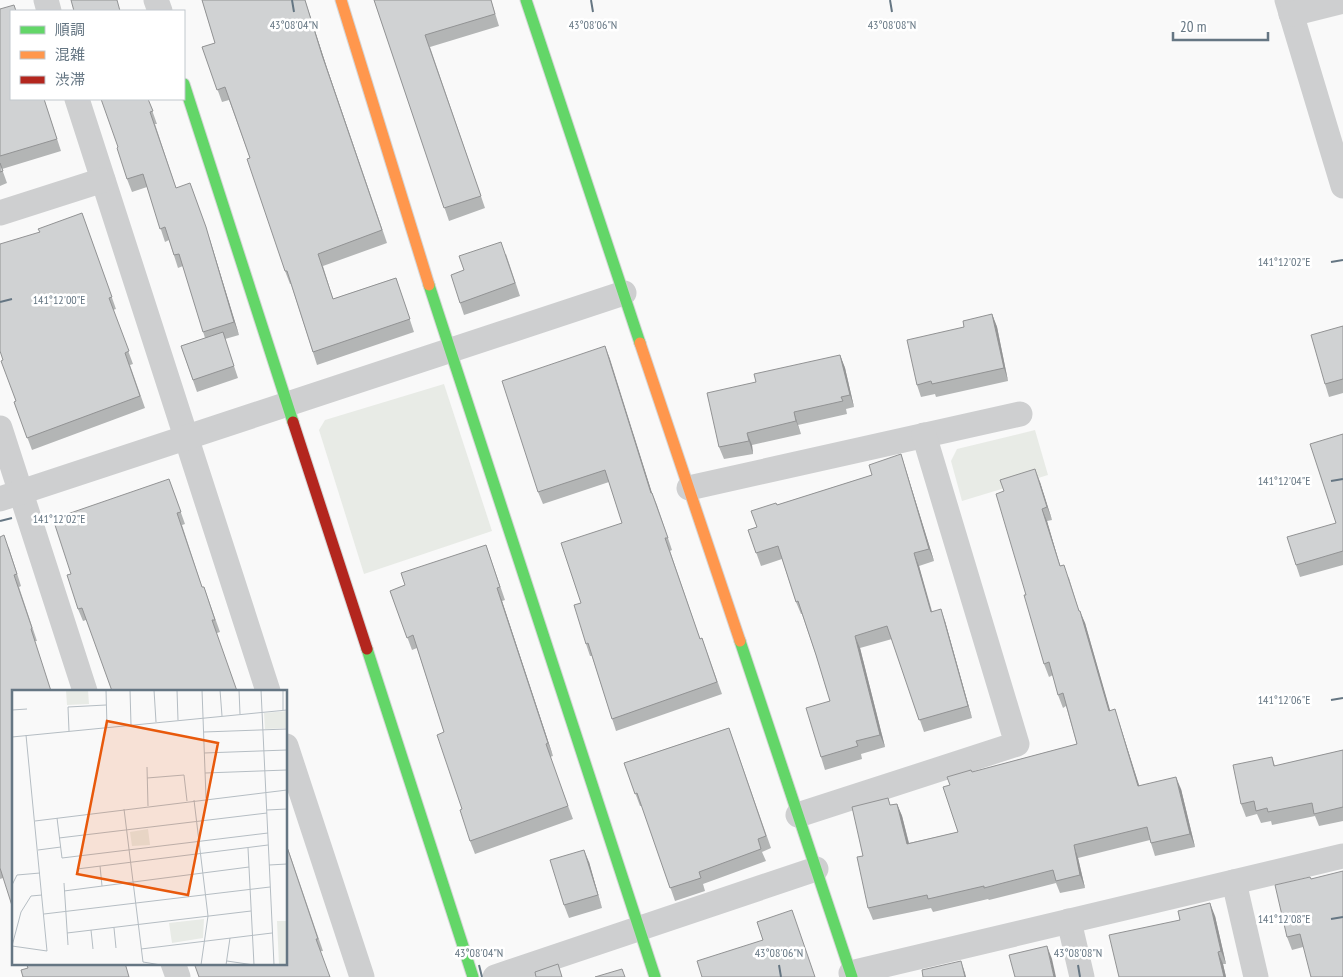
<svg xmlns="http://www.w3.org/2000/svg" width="1343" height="977" font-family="'PT Sans Narrow','Noto Sans JP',sans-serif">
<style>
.green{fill:#e8ebe6}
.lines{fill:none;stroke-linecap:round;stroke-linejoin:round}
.fast-casing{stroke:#d5d6d7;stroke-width:13}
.slow-casing{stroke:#d5d6d7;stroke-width:13}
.jam-casing{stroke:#d5d6d7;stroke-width:13}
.street{stroke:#cecfd0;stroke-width:25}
.fast{stroke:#63d668;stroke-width:11}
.slow{stroke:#ff974d;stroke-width:11}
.jam{stroke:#b3261e;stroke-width:11}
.wall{fill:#b3b5b5}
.shaded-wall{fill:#929394}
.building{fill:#d0d2d3;stroke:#929394}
.ticks{fill:none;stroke:#657683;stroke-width:2}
.inset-road{fill:none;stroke:#b5bdc3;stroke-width:1}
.view{fill:#e8590c;fill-opacity:0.15;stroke:#e8590c;stroke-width:2.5}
.inset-edge{fill:none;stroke:#657683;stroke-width:2.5}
.ticks-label{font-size:12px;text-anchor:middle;fill:#657683;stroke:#fff;stroke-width:5;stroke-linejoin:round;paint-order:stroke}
</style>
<rect width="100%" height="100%" fill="#f9f9f9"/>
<g class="green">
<polygon points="444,384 492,531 364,574 319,430 325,420"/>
<polygon points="1035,430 1048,475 962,501 951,461 957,449"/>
</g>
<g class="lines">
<defs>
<g id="fast">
<polyline points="526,0 640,343"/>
<polyline points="184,84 293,422"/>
<polyline points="429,285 655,977"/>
<polyline points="740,641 852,977"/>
<polyline points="367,649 473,977"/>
</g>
<g id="slow">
<polyline points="341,0 429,285"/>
<polyline points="640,343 740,641"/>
</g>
<polyline id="jam" points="293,422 367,649"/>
</defs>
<use href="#fast" class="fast-casing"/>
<use href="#slow" class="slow-casing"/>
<use href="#jam" class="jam-casing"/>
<g class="street">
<polyline points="46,0 49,11"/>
<polyline points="156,0 160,11"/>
<polyline points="1287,0 1343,186"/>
<polyline points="1291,14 1343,1"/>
<polyline points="77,99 268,691"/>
<polyline points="0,213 103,180"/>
<polyline points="0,428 85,691"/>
<polyline points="689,488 1020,414"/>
<polyline points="0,499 624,293"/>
<polyline points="286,746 362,977"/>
<polyline points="798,815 1017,744 924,435"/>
<polyline points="1234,882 1256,977"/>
<polyline points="1069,921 1082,977"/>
<polyline points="173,963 178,977"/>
<polyline points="851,973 1343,856"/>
<polyline points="495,977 816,869"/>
</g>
<use href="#fast" class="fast"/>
<use href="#slow" class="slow"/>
<use href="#jam" class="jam"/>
</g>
<g class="wall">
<polygon points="202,0 305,0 327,68 387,243 323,266 333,299 396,278 414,332 317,365 291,284 290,284 285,271 250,158 229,100 222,102 202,47 215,43"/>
<polygon points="374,0 491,0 499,26 430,47 485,208 449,221"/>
<polygon points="0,9 44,99 61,151 2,169 7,183 0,186"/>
<polygon points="148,99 157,124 155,124 176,188 210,240 239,335 225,339 238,378 197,392 181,346 205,338 183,266 178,268 169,240 165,242 147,187 132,192 127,179 118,147"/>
<polygon points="82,213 116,309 113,310 133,364 130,365 145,408 32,450 14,402 16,401 3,360 40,232"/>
<polygon points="506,254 520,296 464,315 460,303 464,270"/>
<polygon points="992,314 997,327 1008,381 936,397 935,394 921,397 917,385 964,327"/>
<polygon points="1343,326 1343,393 1329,397 1325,384"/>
<polygon points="605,346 652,493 657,505 672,550 670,551 700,639 702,638 722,694 616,731 592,656 590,656 586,644 581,603 622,523 609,482 543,504 538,492"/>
<polygon points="840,355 845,368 854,407 846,409 847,414 798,425 801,434 752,445 753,454 724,459 719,447 756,382"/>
<polygon points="1343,434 1343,565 1300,577 1296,565 1336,523"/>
<polygon points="901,454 905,467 934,561 919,566 932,611 945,621 972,718 924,732 892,639 860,648 885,747 861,754 862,759 825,770 821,757 830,701 816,655 802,614 801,614 796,602 782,559 761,566 748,530 757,527 777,505 872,475"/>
<polygon points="169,479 185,524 182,525 202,587 204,587 220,632 217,633 86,620 83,621 78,609 71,574"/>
<polygon points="1040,482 1052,520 1047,521 1060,566 1069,578 1079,611 1085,623 1110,711 1115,709 1139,785 1181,789 1195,847 1155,856 1150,840 1078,858 1085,888 1060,893 1056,883 989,900 988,899 933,912 931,908 873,920 868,908 888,798 890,805 897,804 902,816 909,843 958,832 950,785 972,772 1077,744 1066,706 1063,708 1058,695 1053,675 1049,677 1044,664 1026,595"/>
<polygon points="0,537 9,548 21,586 19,587 37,641 35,641 3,878 0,879"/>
<polygon points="486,545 505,600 502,601 553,756 550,757 573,819 475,854 470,841 444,732 417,648 412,650 390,591 405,585"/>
<polygon points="729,728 771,848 762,852 766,861 703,884 705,891 675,901 642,806 640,806 624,763"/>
<polygon points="1343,750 1343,821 1319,826 1315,816 1272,825 1271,821 1261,823 1257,814 1246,817 1241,804 1272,757 1275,766"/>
<polygon points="286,843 323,951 194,963"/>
<polygon points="589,862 602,908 569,918 564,905"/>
<polygon points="1310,877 1303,947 1292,950 1287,937"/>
<polygon points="1215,916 1226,964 1223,964 1226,977 1119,977"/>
</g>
<g class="shaded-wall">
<polygon points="305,0 327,68 387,243 322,55"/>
<polygon points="190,183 210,240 239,335 234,322"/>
<polygon points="992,314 997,327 1008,381 1004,368"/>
<polygon points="605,346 610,359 656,506 651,493"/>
<polygon points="840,355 845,368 854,407 850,395"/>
<polygon points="794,412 798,425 801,434 796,421"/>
<polygon points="747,433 752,445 753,454 749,441"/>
<polygon points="901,454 905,467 934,561 929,549"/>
<polygon points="1035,469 1040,482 1052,520 1047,507"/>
<polygon points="1042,509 1047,521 1064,579 1060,566"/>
<polygon points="914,553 919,566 935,624 931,612"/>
<polygon points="497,588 502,601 553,756 548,743"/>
<polygon points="941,609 945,621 972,718 968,706"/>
<polygon points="1080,611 1085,623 1114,724 1109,711"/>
<polygon points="855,636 860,648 885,747 880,735"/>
<polygon points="1115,709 1119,722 1143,798 1138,786"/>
<polygon points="1176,777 1181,789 1195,847 1190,834"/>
<polygon points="897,804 902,816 912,856 907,844"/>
<polygon points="1074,845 1078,858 1085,888 1080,875"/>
<polygon points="584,850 589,862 602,908 598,895"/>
<polygon points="1210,903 1215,916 1226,964 1221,951"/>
<polygon points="1047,946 1052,959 1056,977 1054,977"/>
<polygon points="1218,952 1223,964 1226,977 1224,977"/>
<polygon points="961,961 965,973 966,977 965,977"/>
</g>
<g class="building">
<polygon points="71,0 117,0 120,11 74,11"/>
<polygon points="202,0 305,0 322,55 382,230 318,254 333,299 396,278 410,319 313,352 287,271 285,271 247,159 250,158 225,87 217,90 202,47 215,43"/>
<polygon points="374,0 491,0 495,14 425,35 481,196 444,208"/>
<polygon points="14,5 16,11 11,11 11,99 44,99 57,139 0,156 0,9"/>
<polygon points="101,99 148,99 153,111 150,112 176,188 190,183 206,227 234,322 203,332 179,254 174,255 165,227 160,229 143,174 127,179 117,148 118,147"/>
<polygon points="0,163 3,171 0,172"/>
<polygon points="82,213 112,297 109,298 129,351 125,353 140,396 27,438 14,402 16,401 1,361 3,360 0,351 0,244 40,232 38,229"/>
<polygon points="501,242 515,283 460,303 451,275 464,270 459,256"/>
<polygon points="992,314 1004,368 932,384 931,381 917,385 907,340 964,327 963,321"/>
<polygon points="1343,326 1343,379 1325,384 1311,335"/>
<polygon points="223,332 234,366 193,380 181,346"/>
<polygon points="605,346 651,493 652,493 668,538 665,538 700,639 702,638 717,682 612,719 588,643 586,644 574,605 581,603 561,543 622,523 605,470 538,492 502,381"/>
<polygon points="840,355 850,395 841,397 843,401 794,412 796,421 747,433 749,441 719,447 707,393 756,382 754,374"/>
<polygon points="1343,434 1343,551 1296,565 1287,537 1336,523 1310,444"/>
<polygon points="901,454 929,549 914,553 931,612 941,609 968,706 919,720 887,626 855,636 880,735 856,741 858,746 821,757 806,708 830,701 816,655 798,601 796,602 778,546 756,553 748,530 757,527 751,511 776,503 777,505 872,475 869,465"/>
<polygon points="1035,469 1047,507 1042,509 1060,566 1064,565 1079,611 1080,611 1109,711 1115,709 1138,786 1176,777 1190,834 1151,843 1147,827 1074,845 1080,875 1056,881 1053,870 984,888 984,886 928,899 927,895 868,908 857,857 863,856 852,807 888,798 890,805 897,804 907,844 958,832 943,787 950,785 947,777 971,770 972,772 1077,744 1063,693 1058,695 1049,662 1044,664 1024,595 1026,595 996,494 1004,491 1000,480"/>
<polygon points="169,479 181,512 177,513 202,587 204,587 215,620 212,620 237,691 112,691 82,608 78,609 67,575 71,574 53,519"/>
<polygon points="4,535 17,574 14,575 32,628 31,629 51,691 14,691 14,912 0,868 0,537"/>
<polygon points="486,545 500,587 497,588 548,743 546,744 568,806 470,841 460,810 462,809 437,735 444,732 413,635 407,638 390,591 405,585 401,573"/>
<polygon points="729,728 766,836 758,839 761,849 699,872 701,878 670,888 637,793 635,794 624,763"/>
<polygon points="1343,750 1343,807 1314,814 1312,803 1268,812 1267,808 1256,811 1254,801 1241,804 1233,765 1272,757 1274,766"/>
<polygon points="286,844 318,939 316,939 330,977 199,977 194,963 286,963"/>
<polygon points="584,850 598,895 564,905 550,860"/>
<polygon points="1343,871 1343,977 1311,977 1300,934 1287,937 1275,885 1310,877 1311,879"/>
<polygon points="1210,903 1221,951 1218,952 1224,977 1119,977 1109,935 1180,920 1178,911"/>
<polygon points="792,910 815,977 702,977 697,961 763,940 757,922"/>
<polygon points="1047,946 1054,977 1015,977 1009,955"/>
<polygon points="961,961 965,977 923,977 922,970"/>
<polygon points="26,963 125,963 129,977 23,977 21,970 28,968"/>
<polygon points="558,964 562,977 536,977 535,972"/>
<polygon points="622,969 625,977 595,977"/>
</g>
<path class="ticks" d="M 292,0 L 294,12M 591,0 L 593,12M 890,0 L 892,12M 1331,262 L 1343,260M 0,302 L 12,299M 1331,481 L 1343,479M 0,521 L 12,518M 1331,700 L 1343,698M 1331,919 L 1343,917M 479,965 L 482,977M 779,965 L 781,977M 1078,965 L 1080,977"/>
<g transform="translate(12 690)">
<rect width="275" height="275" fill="#f9f9f9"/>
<path d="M 54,0 L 76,0 L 77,14 L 55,15 ZM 275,21 L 275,38 L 253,39 L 252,23 ZM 136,139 L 138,155 L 120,156 L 118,142 ZM 192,229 L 191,248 L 160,253 L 157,233 ZM 265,231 L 275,231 L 275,275 L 267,275 Z" fill="#e8ebe6"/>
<path class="inset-road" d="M 94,0 L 95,37M 118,0 L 119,35M 142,0 L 144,32M 165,0 L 166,30M 190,0 L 194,108M 208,0 L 210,26M 227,0 L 228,24M 249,0 L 262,275M 271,0 L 271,20M 0,20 L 15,19M 57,41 L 56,17 L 94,15M 192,42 L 275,39M 0,47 L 275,20M 192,63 L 275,60M 135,77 L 136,116M 193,83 L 275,80M 135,88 L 172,85 L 175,111M 182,110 L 196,226 L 189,275M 112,119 L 131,272 L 149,275M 255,120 L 275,119M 45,128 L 50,168 L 256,143M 0,131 L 0,147M 23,131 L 275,100M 47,148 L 255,123M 236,158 L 242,275M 26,160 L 49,157M 257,175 L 275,174M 88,176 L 90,196M 65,179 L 256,155M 52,193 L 56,255M 0,195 L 5,185 L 28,183M 52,201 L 237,177M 32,224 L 258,197M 102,238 L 104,258M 79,240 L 81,259M 55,243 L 239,221M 0,256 L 35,261 L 14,45M 0,256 L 9,222 L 19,206 L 30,205M 129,259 L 260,243M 215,271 L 242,275M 214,275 L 218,248"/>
<path class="view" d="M 95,31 L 206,53 L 176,205 L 65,184 Z"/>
<rect width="275" height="275" class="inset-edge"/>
</g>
<g class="ticks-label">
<text x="294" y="29">43°08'04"N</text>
<text x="593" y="29">43°08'06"N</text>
<text x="892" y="29">43°08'08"N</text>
<text x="1284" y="266">141°12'02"E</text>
<text x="59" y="304">141°12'00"E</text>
<text x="1284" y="485">141°12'04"E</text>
<text x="59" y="523">141°12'02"E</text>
<text x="1284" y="704">141°12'06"E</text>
<text x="1284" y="923">141°12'08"E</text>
<text x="479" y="957">43°08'04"N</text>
<text x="779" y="957">43°08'06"N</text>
<text x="1078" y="957">43°08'08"N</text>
</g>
<rect x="10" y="10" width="175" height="90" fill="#ffffff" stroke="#c1c8cd"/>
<rect x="20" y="26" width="25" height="8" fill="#63d668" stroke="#c1c8cd"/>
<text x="55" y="35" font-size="15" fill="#657683">順調</text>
<rect x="20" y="51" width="25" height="8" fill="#ff974d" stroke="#c1c8cd"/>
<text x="55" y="60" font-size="15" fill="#657683">混雑</text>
<rect x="20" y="76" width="25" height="8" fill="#b3261e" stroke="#c1c8cd"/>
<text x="55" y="85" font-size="15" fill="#657683">渋滞</text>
<path d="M1173 32v8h95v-8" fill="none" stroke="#657683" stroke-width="2.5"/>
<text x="1180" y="32" font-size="15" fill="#657683" stroke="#ffffff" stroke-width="4" paint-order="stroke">20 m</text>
</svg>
